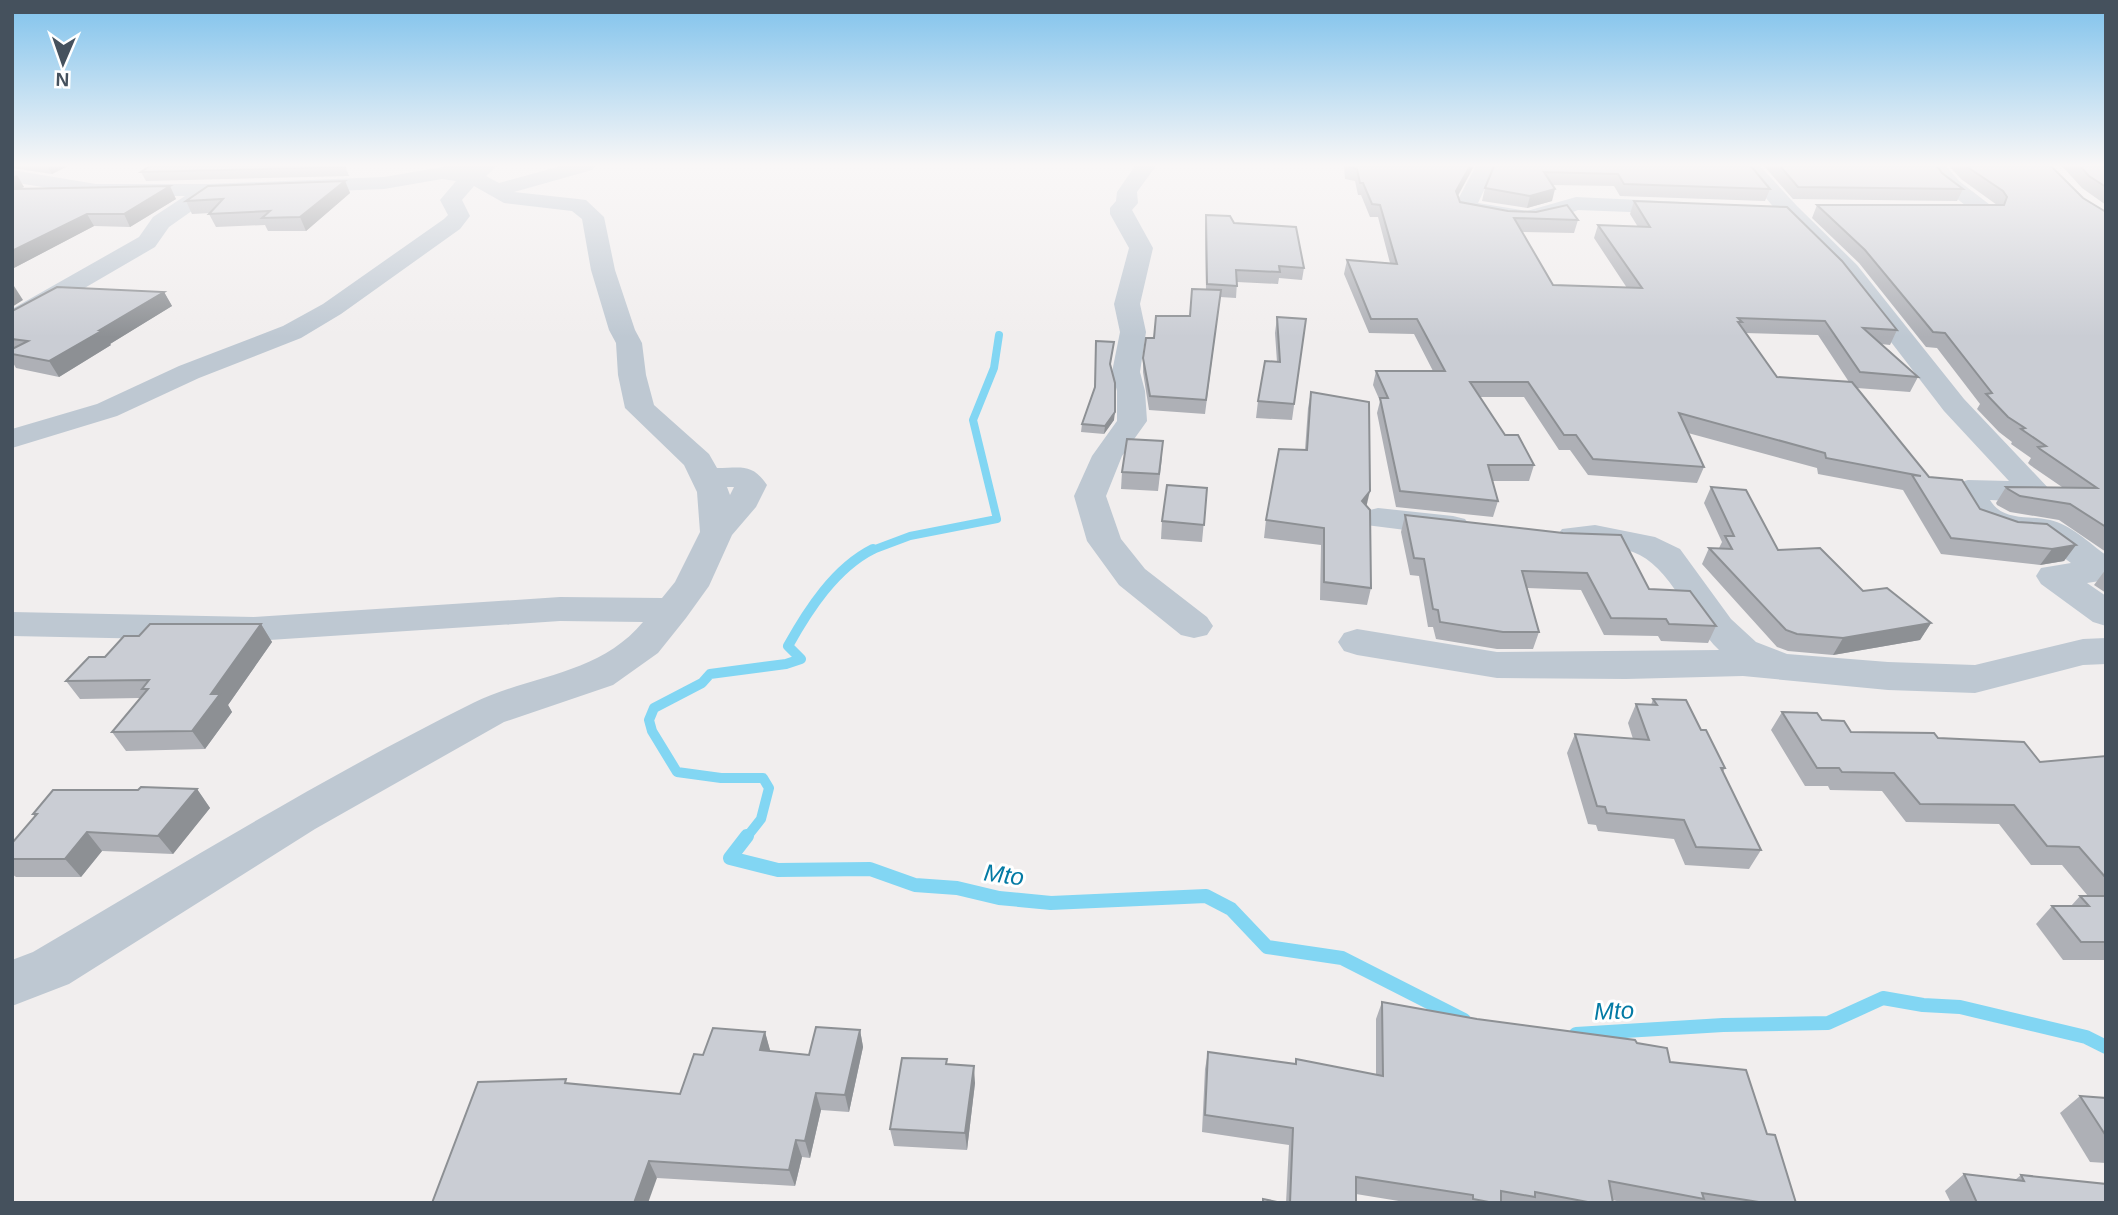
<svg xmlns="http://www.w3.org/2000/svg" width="2118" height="1215" font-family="Helvetica,sans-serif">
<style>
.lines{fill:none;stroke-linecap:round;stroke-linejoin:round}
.stream-far2{stroke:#82d6f3;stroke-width:8}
.stream-far1{stroke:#82d6f3;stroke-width:10}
.stream{stroke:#82d6f3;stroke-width:14}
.street{fill:#bec8d2;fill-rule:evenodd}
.wall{fill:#aeb0b6;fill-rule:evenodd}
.shaded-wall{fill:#8d9094}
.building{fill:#cacdd4;stroke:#8d9094;stroke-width:2}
.labels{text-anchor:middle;stroke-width:6;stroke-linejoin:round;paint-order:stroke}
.near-water-label{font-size:24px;font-style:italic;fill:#037aa4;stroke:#fff}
</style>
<rect width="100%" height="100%" fill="#f1eeee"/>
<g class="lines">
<polyline class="stream-far2" points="870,551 910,536 997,519 973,420 994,368 999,335"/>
<path class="stream-far1" d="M 746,838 L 761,819 L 769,788 L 763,778 L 721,778 L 677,772 L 652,731 L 649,720 L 654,708 L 702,683 L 710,674 L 786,664 L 801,659 L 788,646 C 808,610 835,568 873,549"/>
<g class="stream">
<polyline points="747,836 730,858 778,870 870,869 915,885 957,888 999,898 1051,903 1206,896 1231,909 1267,947 1342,958 1464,1020"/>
<polyline points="1576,1034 1723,1025 1828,1023 1883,998 1923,1005 1960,1007 2086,1037 2106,1047"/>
</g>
<g class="street">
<path d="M 448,166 L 497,166 L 486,176 L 499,183 L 561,166 L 595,166 L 592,170 L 514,192 L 578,199 L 586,200 L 604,217 L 615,270 L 635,330 L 642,343 L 646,375 L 654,405 L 709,454 L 717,468 C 742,468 752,463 767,485 L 756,507 L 732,535 L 709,586 L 686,618 L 658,653 L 613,685 L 504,722 L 315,829 L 69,984 L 12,1006 L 12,960 L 33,952 C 178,867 322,778 473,703 C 530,675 599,675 643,622 L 560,621 L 254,641 L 12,636 L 12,612 L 254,617 L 560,597 L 662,598 L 675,582 L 700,532 L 697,492 L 684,465 L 625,408 L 618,375 L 616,343 L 609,330 L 591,270 L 582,219 L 572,211 L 504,203 L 474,186 L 462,200 L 470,216 L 460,229 L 341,314 L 301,338 L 199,378 L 117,416 L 12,448 L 12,429 L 97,404 L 179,366 L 283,326 L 323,304 L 444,219 L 448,215 L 440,200 L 456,181 L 442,179 L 384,189 L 213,196 L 169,227 L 155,247 L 21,325 L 12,328 L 12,309 L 139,237 L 153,217 L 185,196 L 96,196 L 12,182 L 12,170 L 96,184 L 208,184 L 384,177 ZM 727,487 L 734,487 L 730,495 Z"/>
<polygon points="1135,166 1156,166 1137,192 1138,203 1132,210 1153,248 1140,304 1146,332 1140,372 1145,391 1147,421 1122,456 1106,496 1121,539 1145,569 1207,617 1213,626 1207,635 1194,638 1181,635 1119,585 1087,541 1074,496 1092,456 1117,421 1117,391 1112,372 1120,332 1114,304 1129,248 1110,214 1110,208 1116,201 1117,192"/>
<polygon points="1476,166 1492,166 1494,169 1478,203 1527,211 1576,197 1682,202 1690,203 1693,208 1690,213 1682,214 1578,210 1553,220 1527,225 1458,212 1456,203"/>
<path d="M 1739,166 L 1760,166 L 1797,206 L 1857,265 L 1964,399 L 2052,492 L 2047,499 L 2036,502 L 1990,500 C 2003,522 2029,515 2050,520 C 2070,524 2089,543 2106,555 L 2106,580 L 2087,583 L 2106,596 L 2106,626 L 2093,622 L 2041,584 L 2036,576 L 2041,568 L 2071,563 L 2037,538 L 2008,536 L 1971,523 L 1952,490 L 1957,483 L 1968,480 L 2009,481 L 1944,411 L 1838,273 L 1781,216 Z"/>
<polygon points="1926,166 1946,166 1959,181 1998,211 1995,216 1987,217 1937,216 1934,211 1937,206 1965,205 1938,184"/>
<polygon points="1378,508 1453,516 1465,519 1470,526 1465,533 1453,536 1366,525 1361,518 1366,511"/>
<path d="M 1595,525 L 1655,537 L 1680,549 L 1731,619 L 1756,642 L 1787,654 L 1888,662 L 1975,665 L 2083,639 L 2106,638 L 2106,664 L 2083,665 L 1975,693 L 1888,690 L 1743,676 L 1626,679 L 1497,678 L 1357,655 L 1344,651 L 1338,642 L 1344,633 L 1357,629 L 1497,652 L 1719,650 C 1690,622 1670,565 1633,552 C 1610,544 1585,549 1562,543 L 1557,536 L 1562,529 Z"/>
</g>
</g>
<g class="wall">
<polygon points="12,166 68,166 52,174 12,168"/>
<polygon points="345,166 349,176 146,181 141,172"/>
<path d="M 1344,166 L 1474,166 L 1458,196 L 1460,202 L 1508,211 L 1578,220 L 1574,233 L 1522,232 L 1553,285 L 1627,288 L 1594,238 L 1598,225 L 1638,227 L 1630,214 L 1634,201 L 1897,330 L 1890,345 L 1881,344 L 1918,377 L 1910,392 L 1857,388 L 1929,477 L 1980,509 L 2076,545 L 2064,561 L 2040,565 L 1941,554 L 1903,490 L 1818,474 L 1817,468 L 1688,433 L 1704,467 L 1697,483 L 1588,475 L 1570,450 L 1559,450 L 1524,397 L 1480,397 L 1505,435 L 1534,465 L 1529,481 L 1492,481 L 1498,501 L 1493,517 L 1396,507 L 1377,413 L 1380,401 L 1373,385 L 1376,371 L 1433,371 L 1414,334 L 1369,333 L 1344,274 L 1347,260 L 1390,263 L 1378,217 L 1370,217 L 1361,195 L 1358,195 L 1355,181 L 1345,179 ZM 1745,333 L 1818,335 L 1849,382 L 1777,377 Z"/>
<polygon points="1494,166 1751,166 1770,189 1765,201 1620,196 1614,186 1552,185 1552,201 1527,208 1482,201 1485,188"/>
<polygon points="1764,166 1937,166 1942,173 1963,189 1957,201 1793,199"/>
<polygon points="1949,166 2051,166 2083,198 2106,212 2106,552 2059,520 2010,512 1997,505 1996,503 2006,487 2062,487 2030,465 2028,463 2031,458 2011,444 2012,442 1999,432 1977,409 1980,404 1937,348 1926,347 1859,263 1812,218 1817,205 1997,205 1961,179"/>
<polygon points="2062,166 2106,166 2106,205 2082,188"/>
<polygon points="12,173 24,187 21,188 176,199 130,227 94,226 12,269"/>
<polygon points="345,181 350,193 306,231 268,231 265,225 216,227 209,214 211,213 192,214 186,201"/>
<polygon points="1206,215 1234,223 1304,268 1302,280 1279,278 1278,284 1237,282 1236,298 1220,297 1205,414 1149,410 1143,372 1143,358 1154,338 1190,316 1206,289 1205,226"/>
<polygon points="164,292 172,306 110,344 111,345 59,377 16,368 12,361 12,311"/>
<polygon points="1277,317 1306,319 1292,420 1256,418 1258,401 1277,362 1275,333"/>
<polygon points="1114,342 1110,367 1114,420 1104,434 1081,432 1082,424"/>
<polygon points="1311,392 1366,506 1371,588 1367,605 1320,600 1321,545 1264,538 1266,520 1305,450 1308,408"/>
<polygon points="1162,458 1158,491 1121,489 1122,472"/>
<polygon points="1711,487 1778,550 1931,623 1920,640 1833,655 1788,651 1777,647 1702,564 1709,548 1719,548 1722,542 1704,503"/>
<polygon points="1207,488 1202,542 1161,539 1162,521"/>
<polygon points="1405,515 1649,589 1716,626 1708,643 1661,641 1658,636 1604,635 1581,590 1527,588 1539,632 1533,649 1497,649 1436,639 1433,627 1428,627 1419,576 1410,575 1401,532"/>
<polygon points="2106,569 2106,593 2094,585"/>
<polygon points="261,624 272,642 228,705 232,712 205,749 126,751 112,732 140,698 80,699 66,681 139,636"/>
<polygon points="1653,699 1701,730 1725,768 1723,772 1761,850 1749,869 1685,865 1674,839 1598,831 1596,825 1588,824 1567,753 1575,734 1633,739 1628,723 1636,704 1651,705"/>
<polygon points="1782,712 1822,720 1851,732 1938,738 2040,762 2106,756 2106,960 2063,960 2036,924 2052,906 2071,906 2080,896 2088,896 2062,865 2031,865 1999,824 1906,822 1882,791 1830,790 1828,786 1805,786 1771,730"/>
<polygon points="197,789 210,808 173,854 102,851 81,877 16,877 12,874 12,843 35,817 33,814"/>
<polygon points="1382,1002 1477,1019 1637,1043 1670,1062 1767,1134 1796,1203 1626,1203 1612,1200 1613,1203 1411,1203 1356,1194 1356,1203 1286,1203 1289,1145 1202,1132 1205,1069 1208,1052 1295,1064 1296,1059 1376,1075 1376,1019"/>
<polygon points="860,1030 863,1047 849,1112 821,1110 810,1158 802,1157 795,1186 657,1178 568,1083 680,1094 703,1055 765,1032 770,1051 809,1055"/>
<polygon points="947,1059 947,1064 975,1083 967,1150 894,1146 890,1129"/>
<polygon points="2080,1096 2106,1098 2106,1163 2090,1162 2060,1113"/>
<polygon points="1964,1174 2015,1180 2021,1175 2106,1203 1951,1203 1945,1191"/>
</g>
<g class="shaded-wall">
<polygon points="47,166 68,166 52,174"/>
<polygon points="1470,166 1474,166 1453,204 1456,191"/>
<polygon points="17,175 24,187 12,192 12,177"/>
<polygon points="345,181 350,193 306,231 300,217"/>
<polygon points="170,186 176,199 130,227 124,214"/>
<polygon points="1555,189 1552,201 1527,208 1530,196"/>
<polygon points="87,214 94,226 12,269 12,251"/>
<polygon points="14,286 23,300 12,307 12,287"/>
<polygon points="164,292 172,306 110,344 111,345 59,377 49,361"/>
<polygon points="1115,412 1114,420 1104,434 1105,426"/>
<polygon points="1370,491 1366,508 1362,501"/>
<polygon points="2076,545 2064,561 2040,565 2052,549"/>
<polygon points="1931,623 1920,640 1833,655 1843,638"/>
<polygon points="261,624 272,642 228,705 232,712 205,749 192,731 211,694"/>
<polygon points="197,789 210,808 173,854 158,836"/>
<polygon points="87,832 102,851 81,877 65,859"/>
<polygon points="860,1030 863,1047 849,1112 845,1095"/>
<polygon points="765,1032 770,1050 766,1067 760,1050"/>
<polygon points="974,1066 975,1083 967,1150 965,1133"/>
<polygon points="816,1093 821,1110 810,1158 805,1141"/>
<polygon points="796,1140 802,1157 795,1186 789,1170"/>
<polygon points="649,1161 657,1178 648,1203 634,1203"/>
</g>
<g class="building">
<polygon points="150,166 345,166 345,167 141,172"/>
<polygon points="1347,166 1470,166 1456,191 1460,202 1508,211 1536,212 1567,205 1578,220 1514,218 1553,285 1642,288 1598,225 1650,227 1634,201 1787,207 1842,261 1897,330 1863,328 1918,377 1860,372 1825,321 1738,318 1742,322 1738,322 1777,377 1852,382 1929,477 1962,480 1980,509 2018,522 2047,524 2076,545 2052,549 1951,538 1912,475 1921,476 1826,458 1825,453 1679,413 1704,467 1593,459 1576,435 1564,435 1528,382 1470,382 1505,435 1518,435 1534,465 1488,465 1498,501 1400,491 1380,398 1388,398 1376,371 1445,371 1417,319 1371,319 1347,260 1397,264 1380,205 1372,204 1363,183 1360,183 1357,169"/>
<polygon points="1494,166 1751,166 1770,189 1624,184 1618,174 1544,172 1555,189 1530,196 1485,188"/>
<polygon points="1780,166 1937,166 1942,173 1963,189 1798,187"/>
<polygon points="1966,166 2051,166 2083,198 2106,212 2106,527 2070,504 2020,496 2008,489 2006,487 2097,488 2040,449 2038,447 2046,446 2021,429 2025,428 2008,417 1986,394 1992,393 1945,333 1933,332 1865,250 1817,205 2004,205 2007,197 2003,191"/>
<polygon points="2080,166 2106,166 2106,187 2089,176"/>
<polygon points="345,181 300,217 262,218 270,211 209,214 223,199 186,201 208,186"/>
<polygon points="170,186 124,214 87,214 12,251 12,189"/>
<polygon points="1206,215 1230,216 1234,223 1296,227 1304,268 1279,266 1280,272 1236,270 1237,286 1207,284"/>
<polygon points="57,287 164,292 100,330 103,330 49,361 12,354 12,349 28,341 12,339 12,311"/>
<polygon points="1192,289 1221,290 1206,400 1150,396 1143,358 1146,338 1154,338 1156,316 1190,316"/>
<polygon points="1277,317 1306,319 1294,404 1258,401 1265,361 1280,362"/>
<polygon points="1096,341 1114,342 1110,364 1115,383 1115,412 1105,426 1082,424 1095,387"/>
<polygon points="1311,392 1369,402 1370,491 1362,501 1370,510 1371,588 1324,582 1324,528 1266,520 1279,449 1307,450"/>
<polygon points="1127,439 1163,441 1159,474 1122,472"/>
<polygon points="1167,485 1207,488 1204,525 1162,521"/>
<polygon points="1711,487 1746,490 1778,550 1820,548 1863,591 1887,588 1931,623 1843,638 1797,634 1786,630 1709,548 1732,549 1725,536 1734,536"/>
<polygon points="1405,515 1563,533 1621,535 1649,589 1690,591 1716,626 1669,624 1666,619 1611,618 1587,573 1522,571 1539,632 1503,632 1440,622 1438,610 1433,609 1424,559 1414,558"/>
<polygon points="150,624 261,624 211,694 220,694 192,731 112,732 148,689 142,689 149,680 66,681 89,657 105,657 124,636 139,636"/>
<polygon points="1653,699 1686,700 1701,730 1706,730 1725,768 1721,768 1761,850 1696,847 1684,820 1607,813 1605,807 1597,806 1575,734 1649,740 1636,704 1657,705"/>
<polygon points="1782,712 1817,713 1822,720 1844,721 1851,732 1934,733 1938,738 2024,742 2040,762 2106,756 2106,878 2079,847 2047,846 2014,805 1920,804 1894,773 1842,772 1839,768 1817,768"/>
<polygon points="141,787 197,789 158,836 87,832 65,859 12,859 12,843 37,814 33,814 53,790 138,790"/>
<polygon points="2080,896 2106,896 2106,942 2081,942 2052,906 2089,906"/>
<polygon points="1382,1002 1477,1019 1635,1040 1637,1043 1667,1048 1670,1062 1746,1070 1767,1134 1775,1135 1796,1203 1765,1203 1702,1193 1704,1199 1609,1181 1613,1203 1593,1203 1535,1192 1535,1197 1501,1191 1501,1203 1494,1203 1473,1199 1473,1195 1356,1177 1356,1203 1290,1203 1293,1128 1205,1115 1208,1052 1296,1064 1296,1059 1383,1076"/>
<polygon points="816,1027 860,1030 845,1095 816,1093 805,1141 796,1140 789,1170 649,1161 634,1203 432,1203 478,1082 566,1079 565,1083 680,1094 694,1054 703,1055 713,1028 765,1032 760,1050 809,1055"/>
<polygon points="902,1058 947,1059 946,1064 974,1066 965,1133 890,1129"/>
<polygon points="2080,1096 2106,1098 2106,1136"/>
<polygon points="1964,1174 2024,1181 2021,1175 2106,1184 2106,1203 1977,1203"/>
<polygon points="1263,1199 1282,1203 1263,1203"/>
</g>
<linearGradient id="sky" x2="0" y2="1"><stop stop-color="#7fc2ec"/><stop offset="0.49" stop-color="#f9f7f7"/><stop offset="1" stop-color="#f9f7f7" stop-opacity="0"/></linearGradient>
<rect width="2118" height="337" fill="url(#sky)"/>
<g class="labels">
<g class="near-water-label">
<text transform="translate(1004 875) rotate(8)" y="8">Mto</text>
<text transform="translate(1614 1011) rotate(-2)" y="8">Mto</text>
</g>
</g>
<rect width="2118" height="1215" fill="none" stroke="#45515d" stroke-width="28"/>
<g transform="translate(63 63) rotate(182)" stroke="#ffffff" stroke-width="5" paint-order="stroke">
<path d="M0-5L12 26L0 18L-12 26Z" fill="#45515d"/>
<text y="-10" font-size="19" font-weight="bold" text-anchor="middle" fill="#45515d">N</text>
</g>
</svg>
